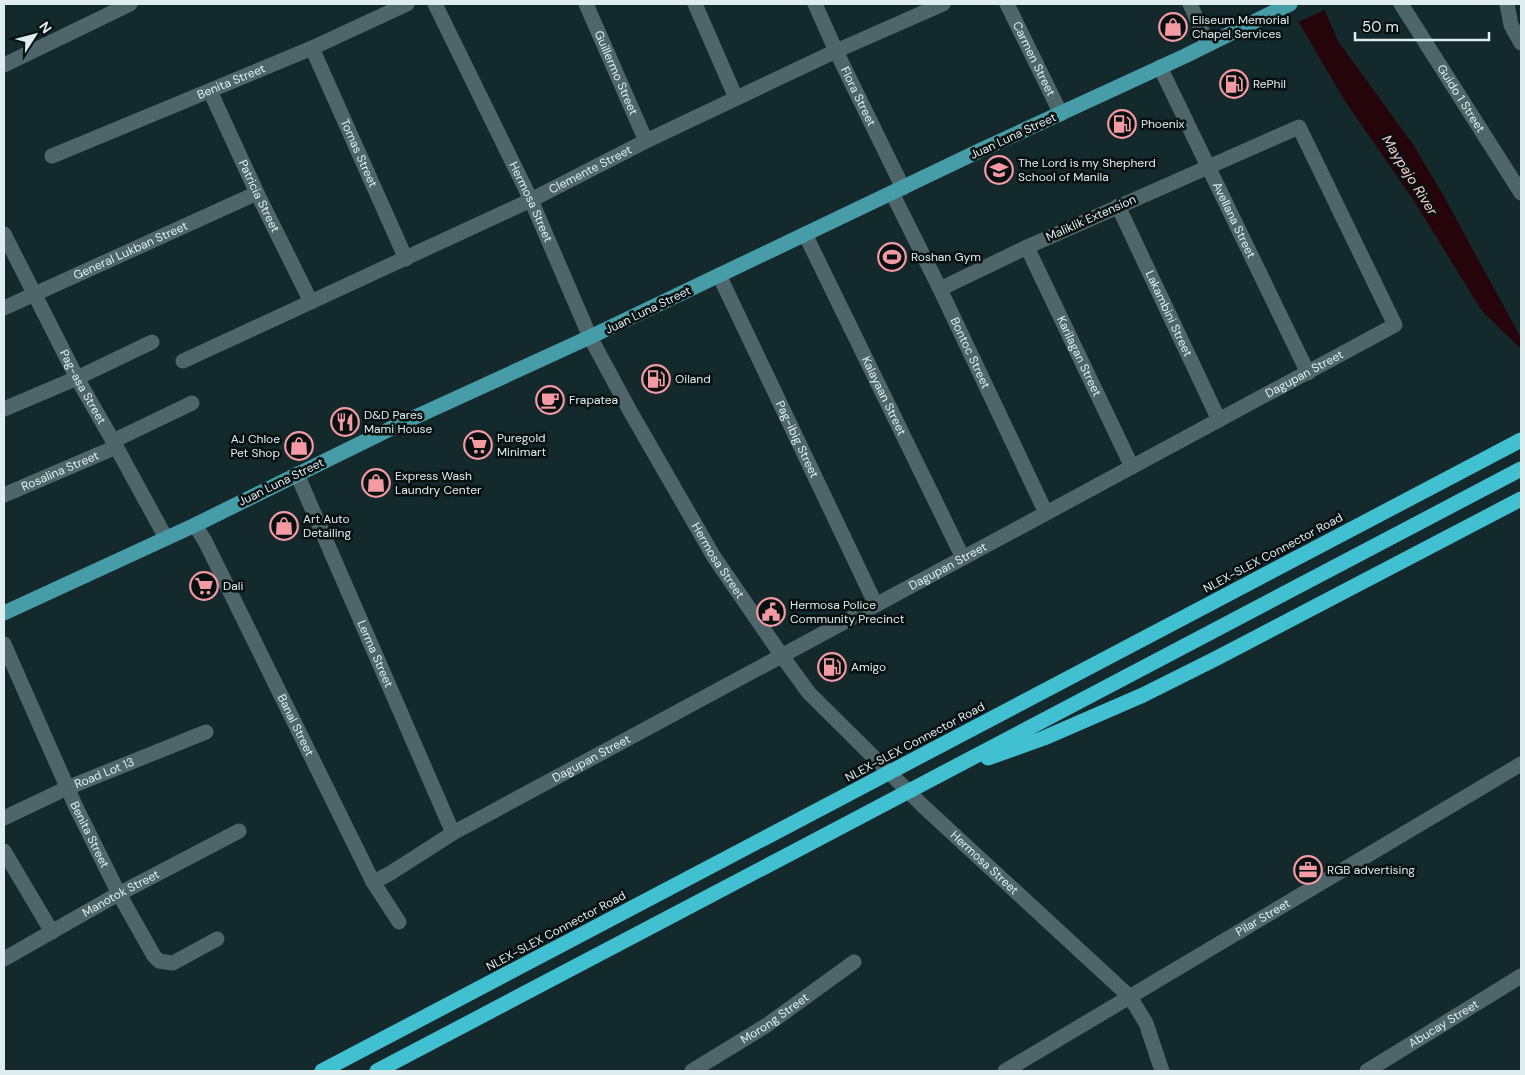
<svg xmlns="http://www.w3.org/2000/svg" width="1525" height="1075" font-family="'DM Sans',sans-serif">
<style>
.water{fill:#25050a}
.pier{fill:#13292c}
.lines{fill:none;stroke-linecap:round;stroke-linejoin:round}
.minor{stroke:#4e6669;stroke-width:15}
.major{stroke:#469ca7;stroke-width:15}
.highway{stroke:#41c0d1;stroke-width:15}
.labels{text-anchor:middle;stroke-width:5;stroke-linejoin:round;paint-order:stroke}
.poi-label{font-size:12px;fill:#e0edef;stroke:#071011;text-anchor:start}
.street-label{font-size:12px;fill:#e0edef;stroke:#071011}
.water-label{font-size:14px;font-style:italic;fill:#fccfd2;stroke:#071011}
</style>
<rect width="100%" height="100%" fill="#13292c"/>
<polygon class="water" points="1288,4 1322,4 1338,41 1414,146 1442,193 1521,338 1521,349 1482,311 1414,201 1345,101"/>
<polygon class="pier" points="1285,4 1325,4 1327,9 1296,23"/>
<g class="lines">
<g class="minor">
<path id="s1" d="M 435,4 L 531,200 L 590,337 L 630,411 L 714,557 L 782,656 L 809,693 L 923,806 L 1130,997 L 1146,1023 L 1162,1071"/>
<path id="s2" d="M 586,4 L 646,141"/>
<polyline points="695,4 736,98"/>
<path id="s3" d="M 815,4 L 836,51 L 903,188"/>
<path id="s4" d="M 1007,4 L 1061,114"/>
<polyline points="1190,4 1208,44"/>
<path id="s5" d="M 1401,4 L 1521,193"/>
<polyline points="1507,4 1511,25 1521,43"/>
<path id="s6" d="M 312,48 L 406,259"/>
<polyline points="4,65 130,4"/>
<path id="s7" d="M 1160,67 L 1308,373"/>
<path id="s8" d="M 210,91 L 257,193 L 311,302"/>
<path id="s9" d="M 52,156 L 312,48 L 407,4"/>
<path id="s10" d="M 892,193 L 940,289 L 1046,513"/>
<path id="s11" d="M 1118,206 L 1219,420"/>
<path id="s12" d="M 4,234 L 77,378 L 113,441 L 166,538"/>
<path id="s13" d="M 805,234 L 963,558"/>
<path id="s14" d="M 1027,247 L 1132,467"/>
<path id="s15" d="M 719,275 L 876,605"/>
<path id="s16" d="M 4,308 L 257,193"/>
<path id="s17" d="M 183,361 L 531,200 L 646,141 L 836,51 L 943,4"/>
<polyline points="4,409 77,378 152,342"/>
<polyline points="113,441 192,403"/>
<path id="s18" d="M 297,474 L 453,833"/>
<path id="s19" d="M 4,495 L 116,447"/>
<path id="s20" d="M 195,525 L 205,541 L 373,882 L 399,922"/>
<path id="s21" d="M 4,644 L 75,805 L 119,894 L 154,956 L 159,961 L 173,963 L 217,939"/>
<path id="s22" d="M 4,818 L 67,788 L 206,732"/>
<polyline points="4,851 52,932"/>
<path id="s23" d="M 373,882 L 389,874 L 453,833 L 1395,325 L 1299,127 L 1027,247 L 940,289"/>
<path id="s24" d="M 4,959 L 111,898 L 239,831"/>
<path id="s25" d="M 692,1071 L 767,1025 L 854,962"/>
<path id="s26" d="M 1005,1071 L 1521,764"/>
<path id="s27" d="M 1367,1071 L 1521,976"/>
</g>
<polyline class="major" points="4,613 195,525 400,424 590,337 981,150 1185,56 1290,4"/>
<g class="highway">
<polyline points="988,758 1044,738 1143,695 1217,658 1521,499"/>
<polyline points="322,1071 1521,440"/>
<polyline points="377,1071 1521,469"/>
</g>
</g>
<defs>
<symbol id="shop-ring" viewBox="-11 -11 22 22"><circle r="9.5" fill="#071011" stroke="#f49aa3" stroke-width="1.5"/><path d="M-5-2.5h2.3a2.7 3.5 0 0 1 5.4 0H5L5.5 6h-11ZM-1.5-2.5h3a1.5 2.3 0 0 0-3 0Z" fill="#f49aa3"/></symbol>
<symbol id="fuel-ring" viewBox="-11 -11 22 22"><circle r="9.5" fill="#071011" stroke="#f49aa3" stroke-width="1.5"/><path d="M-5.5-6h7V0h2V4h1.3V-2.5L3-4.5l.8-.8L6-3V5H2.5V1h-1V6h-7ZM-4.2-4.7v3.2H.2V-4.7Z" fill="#f49aa3"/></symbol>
<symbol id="school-ring" viewBox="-11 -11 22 22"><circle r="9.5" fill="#071011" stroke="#f49aa3" stroke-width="1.5"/><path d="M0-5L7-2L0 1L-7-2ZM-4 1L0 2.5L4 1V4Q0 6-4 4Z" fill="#f49aa3"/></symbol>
<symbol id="stadium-ring" viewBox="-11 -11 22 22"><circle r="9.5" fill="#071011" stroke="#f49aa3" stroke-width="1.5"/><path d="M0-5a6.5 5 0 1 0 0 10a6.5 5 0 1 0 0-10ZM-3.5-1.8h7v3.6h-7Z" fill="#f49aa3"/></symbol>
<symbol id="cafe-ring" viewBox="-11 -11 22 22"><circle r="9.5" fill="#071011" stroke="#f49aa3" stroke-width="1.5"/><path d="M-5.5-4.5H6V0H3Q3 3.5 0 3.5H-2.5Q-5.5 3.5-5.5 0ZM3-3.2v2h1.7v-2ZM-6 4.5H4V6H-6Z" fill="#f49aa3"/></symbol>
<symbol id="restaurant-ring" viewBox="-11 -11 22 22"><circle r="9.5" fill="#071011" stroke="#f49aa3" stroke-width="1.5"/><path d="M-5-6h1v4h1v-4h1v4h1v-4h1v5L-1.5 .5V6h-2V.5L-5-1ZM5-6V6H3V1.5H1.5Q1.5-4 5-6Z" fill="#f49aa3"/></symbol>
<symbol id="supermarket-ring" viewBox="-11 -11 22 22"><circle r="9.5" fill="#071011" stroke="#f49aa3" stroke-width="1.5"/><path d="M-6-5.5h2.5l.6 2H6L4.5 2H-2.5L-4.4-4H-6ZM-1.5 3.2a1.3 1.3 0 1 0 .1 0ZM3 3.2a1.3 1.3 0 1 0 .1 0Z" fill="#f49aa3"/></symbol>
<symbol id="civic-ring" viewBox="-11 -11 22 22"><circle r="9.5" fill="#071011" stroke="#f49aa3" stroke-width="1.5"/><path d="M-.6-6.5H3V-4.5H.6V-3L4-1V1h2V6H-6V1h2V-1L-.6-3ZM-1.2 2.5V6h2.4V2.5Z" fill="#f49aa3"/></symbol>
<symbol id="office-ring" viewBox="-11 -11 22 22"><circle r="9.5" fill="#071011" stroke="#f49aa3" stroke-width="1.5"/><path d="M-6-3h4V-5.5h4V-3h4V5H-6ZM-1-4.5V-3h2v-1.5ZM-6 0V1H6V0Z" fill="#f49aa3"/></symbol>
</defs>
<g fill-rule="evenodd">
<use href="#shop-ring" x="1157" y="11" width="32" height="32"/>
<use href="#fuel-ring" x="1218" y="68" width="32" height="32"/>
<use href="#fuel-ring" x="1106" y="108" width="32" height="32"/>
<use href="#school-ring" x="983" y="154" width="32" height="32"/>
<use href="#stadium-ring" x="876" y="241" width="32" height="32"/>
<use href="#fuel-ring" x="640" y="363" width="32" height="32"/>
<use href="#cafe-ring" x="534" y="384" width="32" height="32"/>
<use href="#restaurant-ring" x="329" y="406" width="32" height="32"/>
<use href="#supermarket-ring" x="462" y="429" width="32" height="32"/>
<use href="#shop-ring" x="283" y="430" width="32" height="32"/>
<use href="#shop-ring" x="360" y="467" width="32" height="32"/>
<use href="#shop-ring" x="268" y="510" width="32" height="32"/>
<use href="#supermarket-ring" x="188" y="570" width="32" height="32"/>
<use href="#civic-ring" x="755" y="596" width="32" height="32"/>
<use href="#fuel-ring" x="816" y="651" width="32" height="32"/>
<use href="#office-ring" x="1292" y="854" width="32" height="32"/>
</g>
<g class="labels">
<g class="poi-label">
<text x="1192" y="24">Eliseum Memorial<tspan x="1192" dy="14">Chapel Services</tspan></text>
<text x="1253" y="88">RePhil</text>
<text x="1141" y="128">Phoenix</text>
<text x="1018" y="167">The Lord is my Shepherd<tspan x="1018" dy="14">School of Manila</tspan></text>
<text x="911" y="261">Roshan Gym</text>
<text x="675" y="383">Oiland</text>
<text x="569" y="404">Frapatea</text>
<text x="364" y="419">D&amp;D Pares<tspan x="364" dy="14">Mami House</tspan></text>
<text x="497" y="442">Puregold<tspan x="497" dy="14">Minimart</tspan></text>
<text x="280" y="443" text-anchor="end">AJ Chloe<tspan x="280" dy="14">Pet Shop</tspan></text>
<text x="395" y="480">Express Wash<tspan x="395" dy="14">Laundry Center</tspan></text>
<text x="303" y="523">Art Auto<tspan x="303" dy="14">Detailing</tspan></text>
<text x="223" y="590">Dali</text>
<text x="790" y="609">Hermosa Police<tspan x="790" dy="14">Community Precinct</tspan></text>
<text x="851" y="671">Amigo</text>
<text x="1327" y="874">RGB advertising</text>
</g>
<g class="street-label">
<text dy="4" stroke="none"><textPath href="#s4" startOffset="61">Carmen Street</textPath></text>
<text dy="4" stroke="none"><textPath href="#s2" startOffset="75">Guillermo Street</textPath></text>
<text dy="4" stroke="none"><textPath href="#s9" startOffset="194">Benita Street</textPath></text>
<text dy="4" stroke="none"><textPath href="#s3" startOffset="102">Flora Street</textPath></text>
<text dy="4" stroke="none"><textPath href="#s5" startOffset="112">Guido 1 Street</textPath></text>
<text transform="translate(1013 136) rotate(-25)" y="4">Juan Luna Street</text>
<text dy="4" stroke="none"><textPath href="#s6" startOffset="115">Tomas Street</textPath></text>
<text dy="4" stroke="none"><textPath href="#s17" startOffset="450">Clemente Street</textPath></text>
<text dy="4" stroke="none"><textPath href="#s8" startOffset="116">Patricia Street</textPath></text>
<text dy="4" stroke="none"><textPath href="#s1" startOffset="220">Hermosa Street</textPath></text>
<text transform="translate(1091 218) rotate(-24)" y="4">Maliklik Extension</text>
<text dy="4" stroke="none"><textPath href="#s7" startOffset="170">Avellana Street</textPath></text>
<text dy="4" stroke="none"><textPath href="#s16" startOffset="139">General Lukban Street</textPath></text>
<text transform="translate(648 310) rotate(-26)" y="4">Juan Luna Street</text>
<text dy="4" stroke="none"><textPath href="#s11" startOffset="119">Lakambini Street</textPath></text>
<text dy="4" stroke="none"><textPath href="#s10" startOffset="178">Bontoc Street</textPath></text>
<text dy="4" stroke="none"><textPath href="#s14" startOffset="121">Karilagan Street</textPath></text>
<text dy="4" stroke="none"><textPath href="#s23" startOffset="1061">Dagupan Street</textPath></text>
<text dy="4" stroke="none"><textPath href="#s12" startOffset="172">Pag-asa Street</textPath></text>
<text dy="4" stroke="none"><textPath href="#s13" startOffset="180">Kalayaan Street</textPath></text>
<text dy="4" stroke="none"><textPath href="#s15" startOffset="182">Pag-ibig Street</textPath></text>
<text dy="4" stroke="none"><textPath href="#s19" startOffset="61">Rosalina Street</textPath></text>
<text transform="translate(281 482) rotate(-26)" y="4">Juan Luna Street</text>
<text transform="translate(1273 553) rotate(-28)" y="4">NLEX-SLEX Connector Road</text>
<text dy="4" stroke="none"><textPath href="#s1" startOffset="625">Hermosa Street</textPath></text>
<text dy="4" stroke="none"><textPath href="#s23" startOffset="656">Dagupan Street</textPath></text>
<text dy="4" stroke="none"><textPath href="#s18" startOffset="196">Lerma Street</textPath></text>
<text dy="4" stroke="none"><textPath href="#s20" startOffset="224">Banal Street</textPath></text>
<text transform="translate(915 742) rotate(-28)" y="4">NLEX-SLEX Connector Road</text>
<text dy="4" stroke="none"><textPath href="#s23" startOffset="251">Dagupan Street</textPath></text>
<text dy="4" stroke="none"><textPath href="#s22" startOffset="110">Road Lot 13</textPath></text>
<text dy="4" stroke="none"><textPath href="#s21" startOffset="209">Benita Street</textPath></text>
<text dy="4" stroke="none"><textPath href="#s1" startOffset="1030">Hermosa Street</textPath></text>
<text dy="4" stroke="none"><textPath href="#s24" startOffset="134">Manotok Street</textPath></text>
<text dy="4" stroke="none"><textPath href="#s26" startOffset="300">Pilar Street</textPath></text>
<text transform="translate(556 931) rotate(-28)" y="4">NLEX-SLEX Connector Road</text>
<text dy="4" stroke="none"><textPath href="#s25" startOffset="98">Morong Street</textPath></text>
<text dy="4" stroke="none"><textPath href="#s27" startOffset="90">Abucay Street</textPath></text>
</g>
<g class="water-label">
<text transform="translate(1410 175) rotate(58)" y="5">Maypajo River</text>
</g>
</g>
<rect width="1525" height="1075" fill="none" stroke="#e0edef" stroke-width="10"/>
<g transform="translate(35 35) rotate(54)" stroke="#071011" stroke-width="4" paint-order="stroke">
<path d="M0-4L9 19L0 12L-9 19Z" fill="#e0edef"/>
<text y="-8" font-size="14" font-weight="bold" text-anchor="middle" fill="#e0edef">N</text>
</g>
<path d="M1355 32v8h134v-8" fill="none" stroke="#e0edef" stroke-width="2.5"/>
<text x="1362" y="32" font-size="15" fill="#e0edef" stroke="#071011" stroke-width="4" paint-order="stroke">50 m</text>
</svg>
